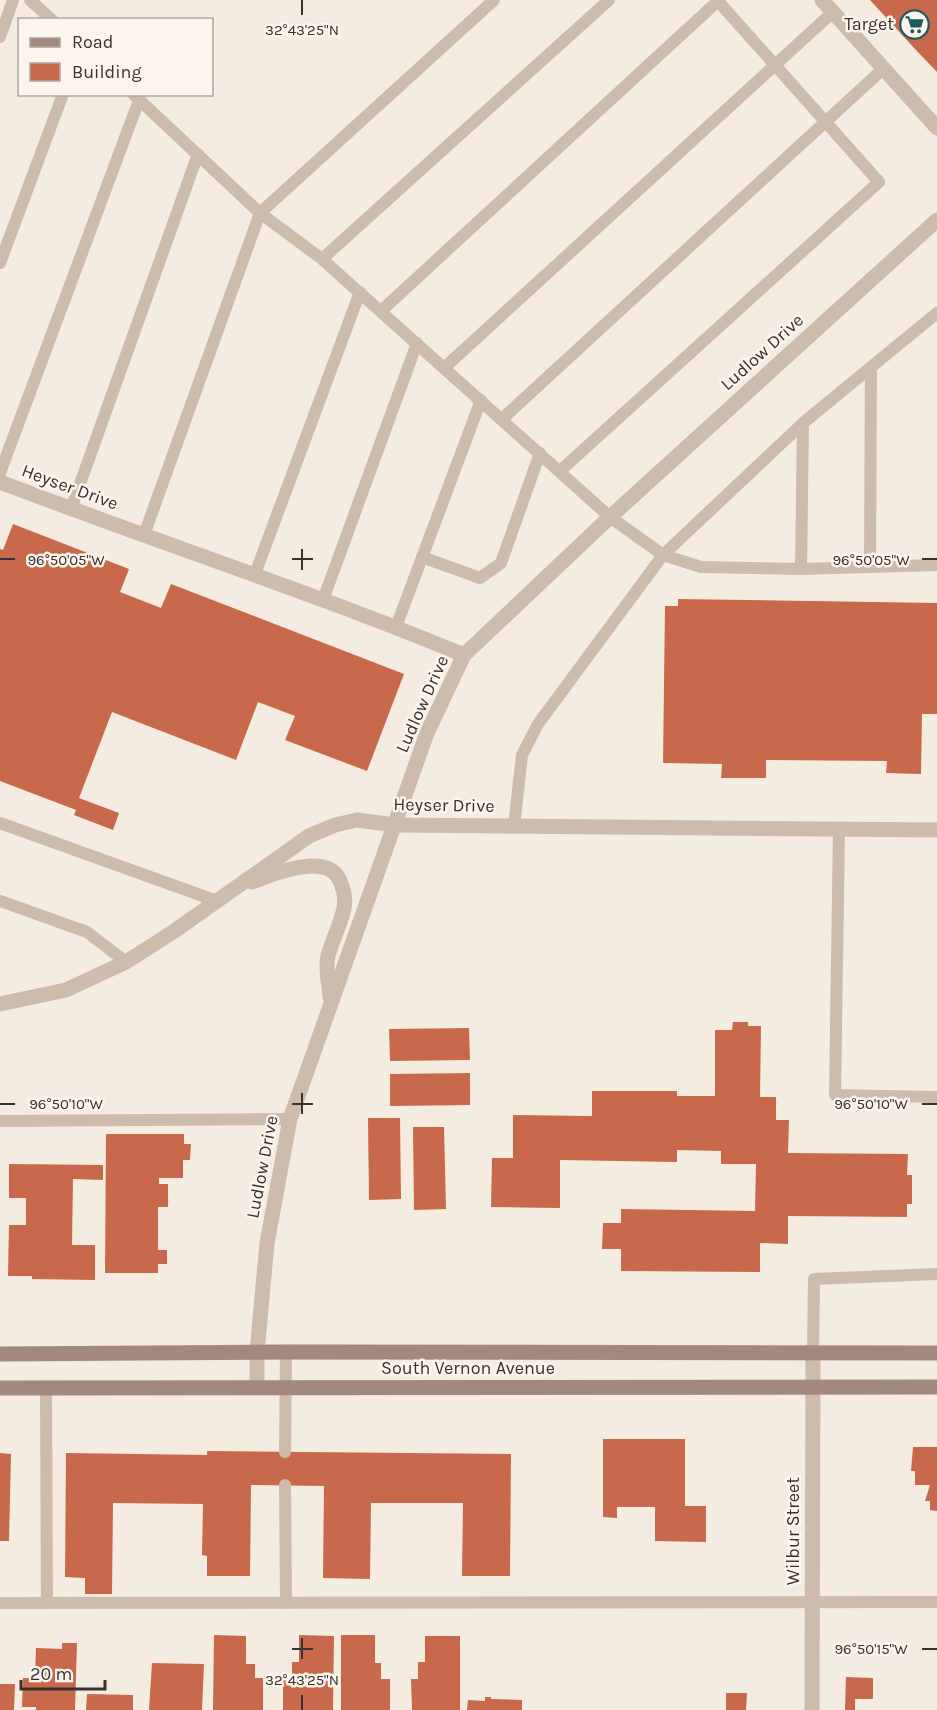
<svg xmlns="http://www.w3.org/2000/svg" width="937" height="1710" font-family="Karla,sans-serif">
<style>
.building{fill:#c8694b}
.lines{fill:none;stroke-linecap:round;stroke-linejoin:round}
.lane{stroke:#cdbbac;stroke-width:12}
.street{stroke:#cdbbac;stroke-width:15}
.secondary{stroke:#a18a7d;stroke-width:15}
.ticks{fill:none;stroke:#3b302b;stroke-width:2}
.labels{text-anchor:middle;stroke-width:5;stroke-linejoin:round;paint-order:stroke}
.poi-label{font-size:18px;fill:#3b302b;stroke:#fbf5ee;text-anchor:end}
.street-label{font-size:18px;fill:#3b302b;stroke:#fbf5ee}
.ticks-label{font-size:15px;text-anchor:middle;fill:#3b302b;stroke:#fbf5ee;stroke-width:5;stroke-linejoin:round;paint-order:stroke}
</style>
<rect width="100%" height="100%" fill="#f4ebe1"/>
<g class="building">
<polygon points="870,0 937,0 937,72 915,49"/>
<polygon points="13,524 129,569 120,592 161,608 171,584 404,674 367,771 285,740 295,716 258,702 236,760 112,712 79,798 119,813 113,830 74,815 76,810 0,781 0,549 3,550"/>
<polygon points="678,599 937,603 937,714 922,714 921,774 886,773 887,761 766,760 766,778 721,778 722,764 663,763 665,606 678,606"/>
<polygon points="733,1022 748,1022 748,1026 761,1026 760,1097 776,1097 776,1120 789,1120 788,1153 908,1154 907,1175 912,1175 912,1204 907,1204 907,1217 788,1216 788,1244 760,1243 760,1272 621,1271 621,1249 602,1249 603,1223 621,1223 621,1209 755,1211 756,1164 721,1164 721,1151 677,1150 677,1162 560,1160 560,1208 491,1207 492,1158 513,1158 513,1115 592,1116 592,1091 677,1091 677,1096 715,1096 715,1030 732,1030"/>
<polygon points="469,1028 470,1060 390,1061 389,1029"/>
<polygon points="470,1073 470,1105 390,1106 390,1074"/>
<polygon points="368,1118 400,1118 401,1199 369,1200"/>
<polygon points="413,1127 444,1127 446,1209 414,1210"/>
<polygon points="106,1134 184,1134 184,1144 191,1144 190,1160 183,1160 183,1178 159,1178 159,1184 168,1184 168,1207 158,1207 158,1250 167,1250 167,1264 158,1264 158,1273 105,1273"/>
<polygon points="9,1164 103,1165 103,1180 73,1179 72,1245 95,1245 95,1280 32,1279 32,1276 8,1276 9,1225 26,1225 26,1198 9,1198"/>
<polygon points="603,1439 685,1439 685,1506 706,1506 706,1542 655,1541 655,1507 617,1507 617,1518 603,1517"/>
<polygon points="913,1447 937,1447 937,1511 930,1510 930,1501 925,1501 930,1485 915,1485 915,1471 911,1471"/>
<polygon points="207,1451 511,1454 510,1576 462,1576 463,1503 371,1503 370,1579 323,1578 324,1486 251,1485 250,1576 207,1576 207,1556 202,1555 203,1504 113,1503 112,1594 85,1594 85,1578 65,1577 66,1453 207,1455"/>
<polygon points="0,1453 11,1454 9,1541 0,1541"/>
<polygon points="214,1635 246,1636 246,1664 255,1664 255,1678 263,1678 263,1710 213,1710"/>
<polygon points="299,1635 334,1636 333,1710 283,1710 283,1678 292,1678 292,1662 299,1662"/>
<polygon points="341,1635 375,1635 375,1663 381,1663 381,1679 390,1679 390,1710 341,1710"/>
<polygon points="425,1636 460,1636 460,1710 412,1710 411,1679 418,1679 418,1662 425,1662"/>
<polygon points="62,1643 77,1643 75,1710 36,1710 36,1707 22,1707 23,1678 35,1678 36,1648 62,1649"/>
<polygon points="152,1663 204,1664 202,1710 149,1710"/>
<polygon points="846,1677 873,1678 873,1699 855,1699 855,1710 845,1710"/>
<polygon points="0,1684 15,1684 14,1710 0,1710"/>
<polygon points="726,1693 747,1693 746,1710 726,1710"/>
<polygon points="87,1694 133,1695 133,1710 86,1710"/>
<polygon points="485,1697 491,1697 491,1699 522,1700 522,1710 467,1710 468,1700 485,1701"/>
</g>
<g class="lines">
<g class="lane">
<polyline points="30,0 52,20"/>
<polyline points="0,37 13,0"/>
<polyline points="133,94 260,213 322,259 610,517 663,555 803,423 937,313"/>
<polyline points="322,259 609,0"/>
<polyline points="0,263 63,94"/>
<polyline points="381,311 719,0"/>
<polyline points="444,368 833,12"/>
<polyline points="502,419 884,68"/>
<polyline points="560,471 879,182 717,0"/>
<polyline points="0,473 139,100"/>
<polyline points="71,509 198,154"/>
<polyline points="144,535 260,213 494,0"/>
<polyline points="422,557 480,578 501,563 540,453"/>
<polyline points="870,566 871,368"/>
<polyline points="801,569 803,423"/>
<polyline points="255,574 360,292"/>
<polyline points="323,600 417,343"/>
<polyline points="396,627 481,400"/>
<polyline points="0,823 217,901"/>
<polyline points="514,826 522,755 538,724 663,555 701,567 801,569 937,565"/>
<polyline points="839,829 835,1095 937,1097"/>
<polyline points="0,901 87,932 126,962"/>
<polyline points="0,1121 290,1119"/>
<polyline points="813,1352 814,1279 937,1274"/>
<polyline points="46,1388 47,1603"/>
<polyline points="285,1452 286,1352"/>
<polyline points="285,1485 286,1603"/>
<polyline points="0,1603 937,1602"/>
</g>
<g class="street">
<polyline points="822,0 937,128"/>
<path d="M 0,482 C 154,541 312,592 464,655"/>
<path d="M 252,882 C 273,874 328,851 340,881 C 344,890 346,898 344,908 C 341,924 332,940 328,956 C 325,968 329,984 330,997"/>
<polyline points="0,1004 66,990 126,962 173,932 309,836 335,825 357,820 395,825 937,830"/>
<polyline points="257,1387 257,1352 267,1243 290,1119 427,733 464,655 610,517 937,220"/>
<polyline points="812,1710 813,1352"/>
</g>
<g class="secondary">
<polyline points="0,1354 286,1352 937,1353"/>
<polyline points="0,1388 937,1387"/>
</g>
</g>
<path class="ticks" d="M 302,0 L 302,15M 302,549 L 302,570M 0,559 L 15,559M 292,559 L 313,559M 922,559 L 937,559M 302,1093 L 302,1114M 0,1104 L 15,1104M 292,1104 L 313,1104M 922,1104 L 937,1104M 302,1638 L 302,1659M 292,1649 L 313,1649M 922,1649 L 937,1649M 302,1695 L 302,1710"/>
<defs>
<symbol id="supermarket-ring" viewBox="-11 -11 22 22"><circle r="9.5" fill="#fbf5ee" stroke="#1f5a5e" stroke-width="1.5"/><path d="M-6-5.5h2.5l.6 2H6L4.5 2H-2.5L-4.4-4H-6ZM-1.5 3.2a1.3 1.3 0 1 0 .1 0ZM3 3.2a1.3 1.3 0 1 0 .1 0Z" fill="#1f5a5e"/></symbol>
</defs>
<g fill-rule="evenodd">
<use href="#supermarket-ring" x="898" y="8" width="33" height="33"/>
</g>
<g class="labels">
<g class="poi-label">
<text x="894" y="30">Target</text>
</g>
<g class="street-label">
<text transform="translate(762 352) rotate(-42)" y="6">Ludlow Drive</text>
<text transform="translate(70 487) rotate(20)" y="6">Heyser Drive</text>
<text transform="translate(422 704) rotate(-66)" y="6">Ludlow Drive</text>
<text transform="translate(444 805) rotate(1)" y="6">Heyser Drive</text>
<text transform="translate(262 1167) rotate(-79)" y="6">Ludlow Drive</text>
<text x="468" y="1374">South Vernon Avenue</text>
<text transform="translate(793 1531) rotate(-90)" y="6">Wilbur Street</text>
</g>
</g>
<g class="ticks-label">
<text x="302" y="35">32°43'25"N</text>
<text x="871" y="565">96°50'05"W</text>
<text x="66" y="565">96°50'05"W</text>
<text x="66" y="1109">96°50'10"W</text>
<text x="871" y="1109">96°50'10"W</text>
<text x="871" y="1654">96°50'15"W</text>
<text x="302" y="1685">32°43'25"N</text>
</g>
<rect x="18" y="18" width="195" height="78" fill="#fbf5ee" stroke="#aea6a0" stroke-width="1.5"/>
<rect x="30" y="38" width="30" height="9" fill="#a18a7d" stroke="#aea6a0" stroke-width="1.5"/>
<text x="72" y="48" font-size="18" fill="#3b302b">Road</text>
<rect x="30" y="63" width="30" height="18" fill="#c8694b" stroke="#aea6a0" stroke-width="1.5"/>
<text x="72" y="78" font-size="18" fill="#3b302b">Building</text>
<path d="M21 1680v9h84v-9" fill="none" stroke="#3b302b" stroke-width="3"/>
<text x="30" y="1680" font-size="18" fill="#3b302b" stroke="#fbf5ee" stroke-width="4.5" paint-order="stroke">20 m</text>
</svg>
